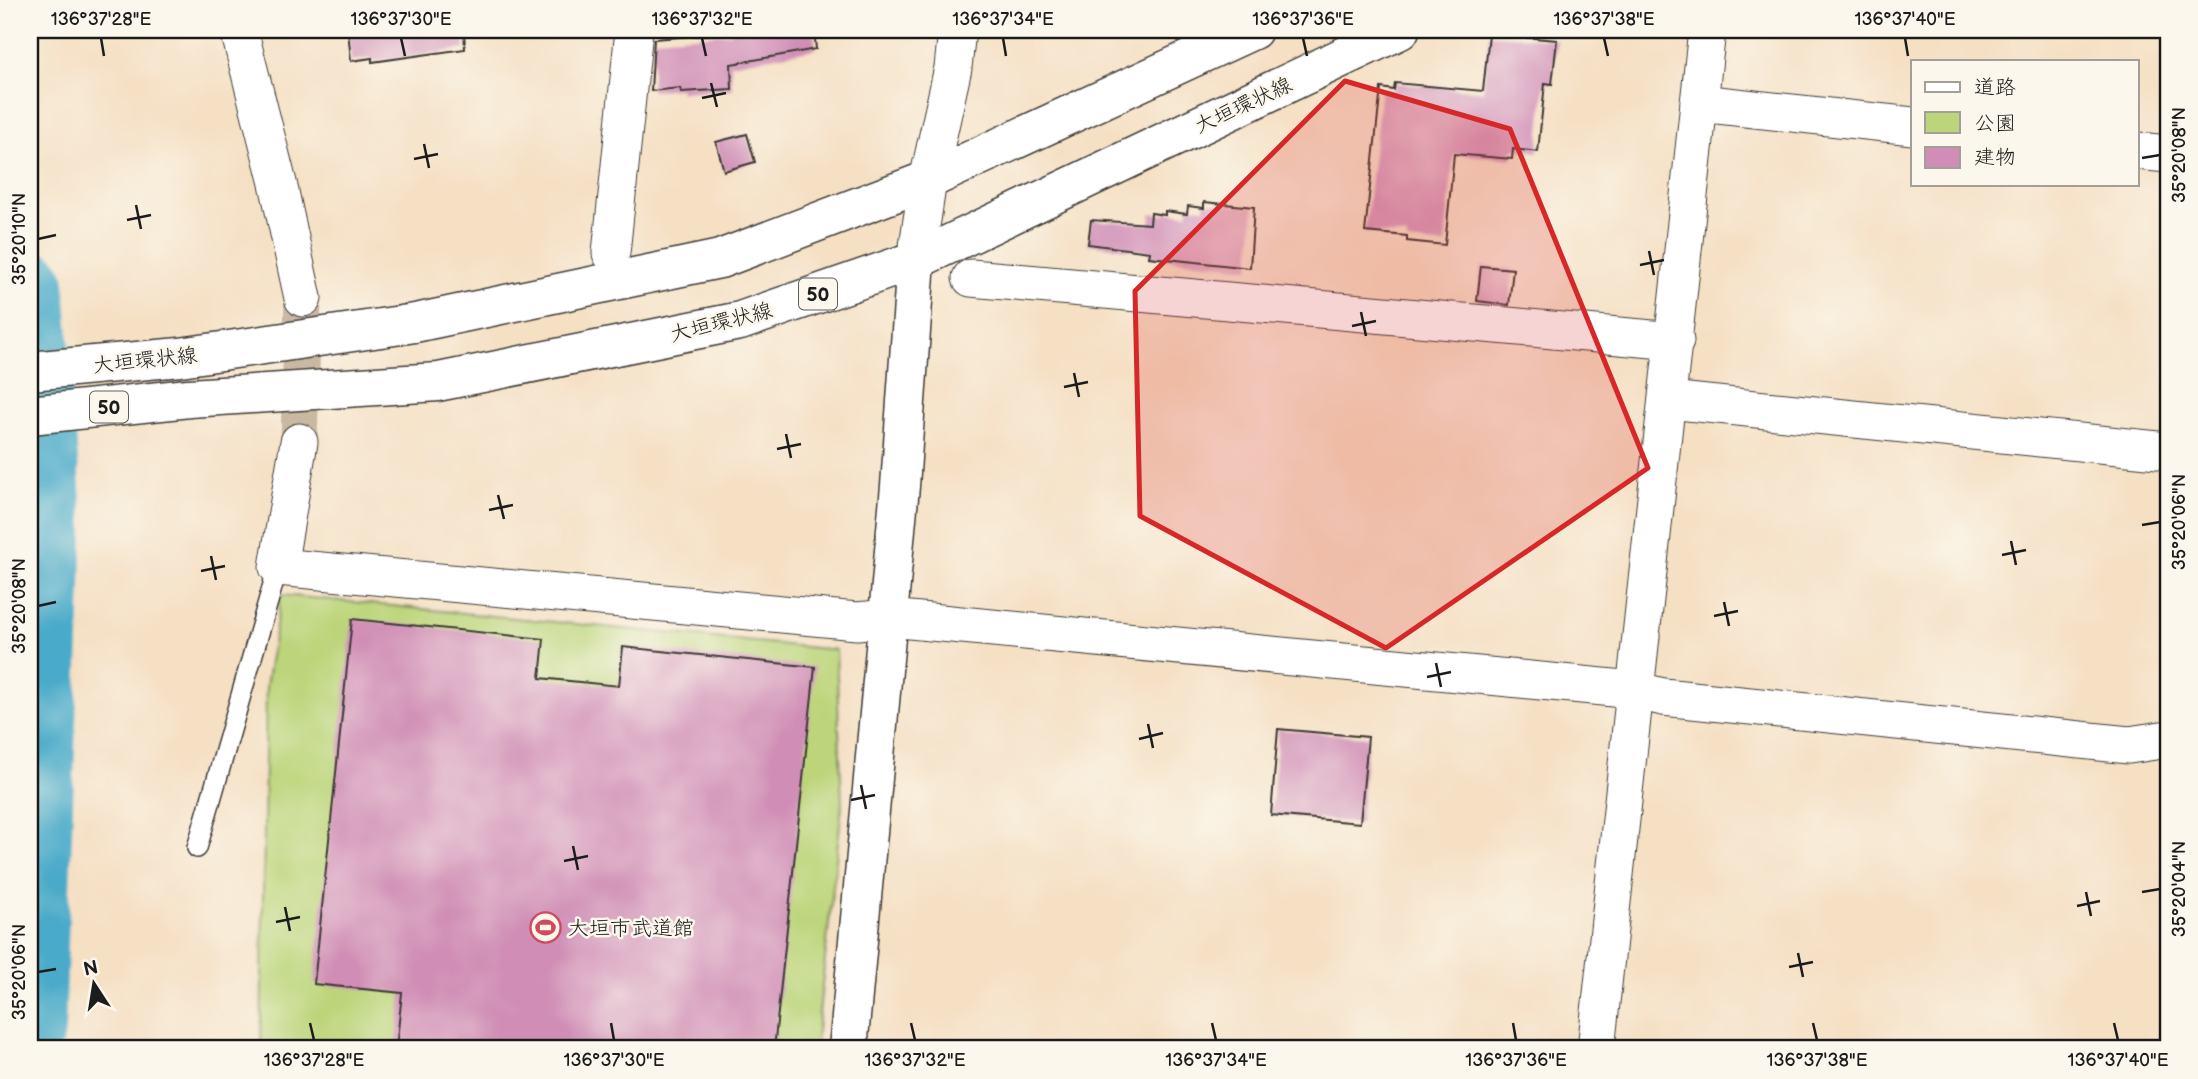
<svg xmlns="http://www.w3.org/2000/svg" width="2198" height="1079" font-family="'Balsamiq Sans','Klee One',sans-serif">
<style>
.green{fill:#bcd57a;stroke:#6c784b;stroke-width:2}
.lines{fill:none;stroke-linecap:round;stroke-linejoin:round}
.stream{stroke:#4aaac9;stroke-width:12}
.river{stroke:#4aaac9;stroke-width:70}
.building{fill:#d08eb6}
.street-tunnel{stroke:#cab9a2;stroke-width:37;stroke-dasharray:37 18;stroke-linecap:butt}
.lane-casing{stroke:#3d3935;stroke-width:22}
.street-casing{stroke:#3d3935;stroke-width:39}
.secondary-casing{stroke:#3d3935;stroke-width:41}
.primary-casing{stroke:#3d3935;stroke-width:41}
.lane{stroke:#fff;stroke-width:19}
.street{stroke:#fff;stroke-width:37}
.secondary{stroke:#fff;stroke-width:38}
.primary{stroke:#fff;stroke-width:38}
.marked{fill:#d62828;fill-opacity:0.2;stroke:#d62828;stroke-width:5;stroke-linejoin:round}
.ticks{fill:none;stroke:#1c1c1c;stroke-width:2.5}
.labels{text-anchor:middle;stroke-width:5;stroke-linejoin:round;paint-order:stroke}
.shield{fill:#fbf7ec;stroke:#5f5e5a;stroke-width:2}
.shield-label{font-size:19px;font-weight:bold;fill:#1c1c1c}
.street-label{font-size:21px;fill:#1c1c1c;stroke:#fbf7ec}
.poi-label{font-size:21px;fill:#1c1c1c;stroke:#fbf7ec;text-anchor:start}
.neatline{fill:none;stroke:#1c1c1c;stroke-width:2.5}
.ticks-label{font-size:18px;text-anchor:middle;fill:#1c1c1c}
</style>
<rect width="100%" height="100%" fill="#fbf7ec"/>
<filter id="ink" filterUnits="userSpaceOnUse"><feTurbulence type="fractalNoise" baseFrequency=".0143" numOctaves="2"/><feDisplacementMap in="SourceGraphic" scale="14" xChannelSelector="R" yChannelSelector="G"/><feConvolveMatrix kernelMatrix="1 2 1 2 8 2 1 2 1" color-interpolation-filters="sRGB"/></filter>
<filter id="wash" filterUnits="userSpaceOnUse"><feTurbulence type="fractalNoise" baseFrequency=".00686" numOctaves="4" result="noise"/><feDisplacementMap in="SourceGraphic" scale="28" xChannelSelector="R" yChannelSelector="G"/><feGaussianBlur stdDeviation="1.57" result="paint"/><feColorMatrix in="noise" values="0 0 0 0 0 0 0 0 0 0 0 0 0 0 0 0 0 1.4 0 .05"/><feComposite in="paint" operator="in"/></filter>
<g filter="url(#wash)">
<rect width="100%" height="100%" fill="#f5e0c4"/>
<polygon class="green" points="281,595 836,650 842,806 815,1049 261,1049 266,686"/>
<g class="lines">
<polyline class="stream" points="30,480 48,529"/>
<polyline class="river" points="30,284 48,529 30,1029"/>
</g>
<g id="blocks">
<g class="building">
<polygon points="348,30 464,30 465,49 372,62 372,58 351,61"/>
<polygon points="731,30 814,30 816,49 731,64 732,89 681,92 680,88 651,91 654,39 731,33"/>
<polygon points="1489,34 1557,40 1552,84 1545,83 1538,152 1513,149 1512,159 1454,154 1445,245 1407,241 1407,236 1365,232 1381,88 1394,90 1395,83 1483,91"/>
<polygon points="747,134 755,162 724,171 716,142"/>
<polygon points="1204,202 1254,207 1250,268 1149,257 1150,252 1088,244 1091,220 1150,224 1151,213 1165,215 1165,211 1187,214 1188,206 1204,208"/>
<polygon points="1481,266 1513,269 1509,305 1477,301"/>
<polygon points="352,619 544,639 540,678 619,686 623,647 815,667 774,1049 396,1049 402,993 314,984"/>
<polygon points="1278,729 1368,737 1360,823 1271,815"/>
</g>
</g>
</g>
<g filter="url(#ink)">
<use href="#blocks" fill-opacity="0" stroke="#3d3935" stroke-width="2"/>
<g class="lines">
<polyline class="street-tunnel" points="299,442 303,298"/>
<defs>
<polyline id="lane" points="197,848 278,567"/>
<g id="street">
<polyline points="239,30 278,183 303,298"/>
<polyline points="1699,103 1913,126"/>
<polyline points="2137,151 2168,154"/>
<polyline points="611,253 634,30"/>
<polyline points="916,260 928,180 953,68 957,30"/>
<polyline points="971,278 1675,341"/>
<polyline points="1668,400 2168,451"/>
<polyline points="299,442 278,567 857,621 889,618 1634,690 1663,697 2129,745 2168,739"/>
<polyline points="1596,1049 1707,30"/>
</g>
<polyline id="secondary" points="848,1049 900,486 916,260"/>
<g id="primary">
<polyline points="30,371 180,357 415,323 720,259 928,180 1253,30"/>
<polyline points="30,415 189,398 438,382 740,321 916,260 1400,30"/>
</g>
</defs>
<use href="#lane" class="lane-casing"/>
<use href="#street" class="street-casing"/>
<use href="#secondary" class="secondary-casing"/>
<use href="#primary" class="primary-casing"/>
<use href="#lane" class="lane"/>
<use href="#street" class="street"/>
<use href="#secondary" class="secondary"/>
<use href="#primary" class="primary"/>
</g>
</g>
<path class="marked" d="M 1345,81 L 1510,129 L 1648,468 L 1386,648 L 1140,516 L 1135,291 Z"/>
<path class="ticks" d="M 101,38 L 104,56M 401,38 L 405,56M 702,38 L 706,56M 1003,38 L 1006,56M 1303,38 L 1307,56M 1604,38 L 1608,56M 1905,38 L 1908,56M 711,83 L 717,107M 702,98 L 726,93M 424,144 L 429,168M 2142,158 L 2160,155M 414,159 L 438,154M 136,205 L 141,229M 127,220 L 151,215M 38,239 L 56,235M 1649,251 L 1654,275M 1640,265 L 1664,260M 1361,312 L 1366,336M 1352,326 L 1376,321M 1074,373 L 1079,397M 1064,387 L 1088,382M 786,434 L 791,458M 777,449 L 801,444M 498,495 L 504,519M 489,510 L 513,505M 2142,525 L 2160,522M 2011,541 L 2016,565M 2002,555 L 2026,550M 211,556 L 216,580M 201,571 L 225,566M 1724,602 L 1729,626M 38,606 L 56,602M 1714,616 L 1738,611M 1436,663 L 1441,687M 1427,677 L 1451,672M 1148,724 L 1153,748M 1139,739 L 1163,733M 861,785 L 866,809M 851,800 L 875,795M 573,846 L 578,870M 564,861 L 588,856M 2086,892 L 2091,916M 2142,892 L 2160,889M 2077,906 L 2100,901M 285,907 L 290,931M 276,922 L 300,917M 1798,953 L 1803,977M 1789,967 L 1813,962M 38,972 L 56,969M 310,1023 L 314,1040M 611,1023 L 614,1040M 911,1023 L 915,1040M 1212,1023 L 1216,1040M 1513,1023 L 1516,1040M 1813,1023 L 1817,1040M 2114,1023 L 2118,1040"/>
<defs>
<symbol id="stadium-ring" viewBox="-11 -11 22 22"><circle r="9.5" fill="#fbf7ec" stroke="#d1495b" stroke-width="1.5"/><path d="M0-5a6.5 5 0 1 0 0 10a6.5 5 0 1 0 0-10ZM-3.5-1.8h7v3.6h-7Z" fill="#d1495b"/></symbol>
</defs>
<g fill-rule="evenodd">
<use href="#stadium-ring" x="528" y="910" width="35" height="35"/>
</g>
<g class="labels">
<g class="shield">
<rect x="799" y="278.5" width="38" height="31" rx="5"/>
<rect x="90" y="391.5" width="38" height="31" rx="5"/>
</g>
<g class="shield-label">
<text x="818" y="301">50</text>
<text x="109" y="414">50</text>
</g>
<g class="street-label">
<text transform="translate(1243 105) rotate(-25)" y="7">大垣環状線</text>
<text transform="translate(721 322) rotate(-14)" y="7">大垣環状線</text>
<text transform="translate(145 360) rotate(-6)" y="7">大垣環状線</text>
</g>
<g class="poi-label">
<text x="568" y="935">大垣市武道館</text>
</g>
</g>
<rect width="2198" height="1079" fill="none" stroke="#fbf7ec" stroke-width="77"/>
<rect x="1911" y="60" width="228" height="126" fill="#fbf7ec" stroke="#a29f99" stroke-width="2"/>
<rect x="1925" y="82" width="35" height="10" fill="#ffffff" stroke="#a29f99" stroke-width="2"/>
<text x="1974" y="94" font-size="21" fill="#1c1c1c">道路</text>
<rect x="1925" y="112" width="35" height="21" fill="#bcd57a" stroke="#a29f99" stroke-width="2"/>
<text x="1974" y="130" font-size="21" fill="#1c1c1c">公園</text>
<rect x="1925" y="147" width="35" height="21" fill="#d08eb6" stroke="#a29f99" stroke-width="2"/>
<text x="1974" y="164" font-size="21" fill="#1c1c1c">建物</text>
<g transform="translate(94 984) rotate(348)" stroke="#fbf7ec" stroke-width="5" paint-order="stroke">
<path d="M0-5L12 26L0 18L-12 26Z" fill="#1c1c1c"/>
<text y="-10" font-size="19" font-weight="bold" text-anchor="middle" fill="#1c1c1c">N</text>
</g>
<rect x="38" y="38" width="2122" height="1002" class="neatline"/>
<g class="ticks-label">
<text x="101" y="25">136°37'28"E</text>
<text x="401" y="25">136°37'30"E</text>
<text x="702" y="25">136°37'32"E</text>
<text x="1003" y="25">136°37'34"E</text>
<text x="1303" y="25">136°37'36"E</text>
<text x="1604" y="25">136°37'38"E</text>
<text x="1905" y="25">136°37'40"E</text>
<text transform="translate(2179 155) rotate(-90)" y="6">35°20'08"N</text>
<text transform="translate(19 239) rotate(-90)" y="6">35°20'10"N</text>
<text transform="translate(2179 522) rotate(-90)" y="6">35°20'06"N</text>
<text transform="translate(19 606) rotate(-90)" y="6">35°20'08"N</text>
<text transform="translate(2179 889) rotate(-90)" y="6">35°20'04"N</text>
<text transform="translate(19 972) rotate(-90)" y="6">35°20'06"N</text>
<text x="314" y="1066">136°37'28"E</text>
<text x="614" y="1066">136°37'30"E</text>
<text x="915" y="1066">136°37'32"E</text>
<text x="1216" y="1066">136°37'34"E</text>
<text x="1516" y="1066">136°37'36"E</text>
<text x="1817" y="1066">136°37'38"E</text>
<text x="2118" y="1066">136°37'40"E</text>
</g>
</svg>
